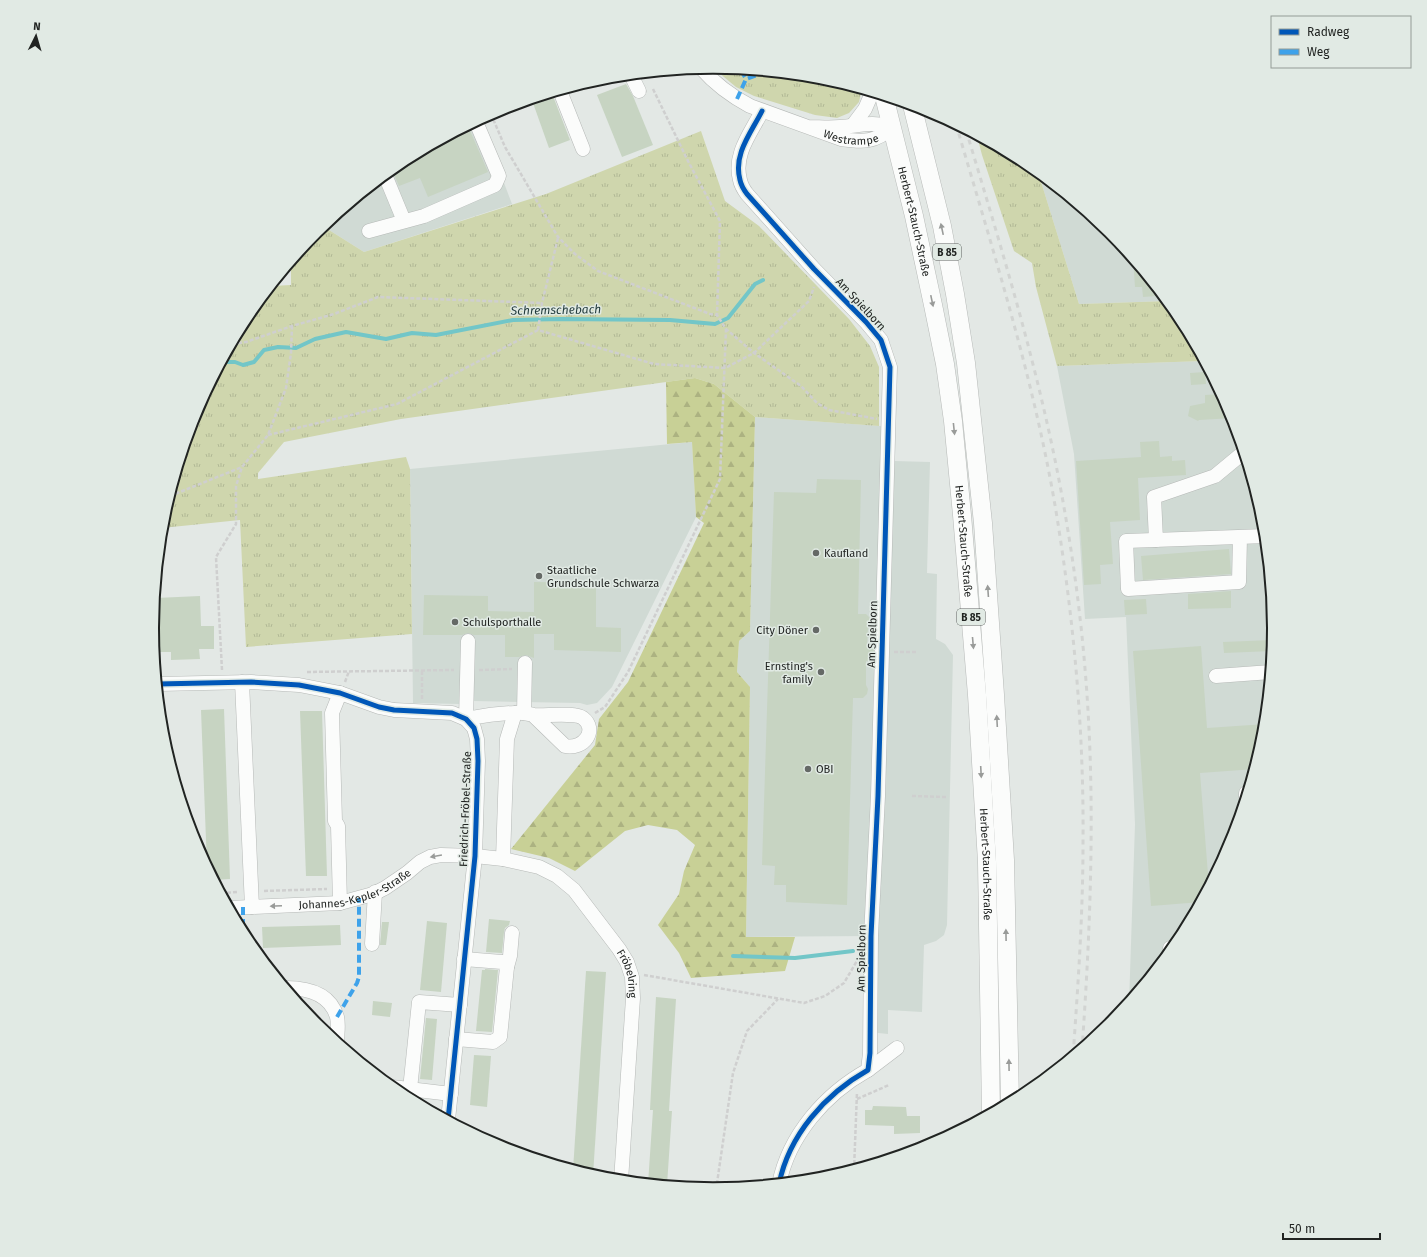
<svg xmlns="http://www.w3.org/2000/svg" width="1427" height="1257" font-family="'Fira Sans',sans-serif">
<style>
.built{fill:#d0dad4}
.grass{fill:url(#grass-tufts)}
.forest{fill:url(#forest-firs)}
.garden{fill:url(#garden-dots)}
.lines{fill:none;stroke-linecap:round;stroke-linejoin:round}
.stream{stroke:#72c6c8;stroke-width:4}
.building{fill:#c7d4c2}
.minor-casing{stroke:#b6b9b7;stroke-width:15}
.major-casing{stroke:#b6b9b7;stroke-width:19}
.path{stroke:#cfcfcf;stroke-width:2.5;stroke-dasharray:4 2;stroke-linecap:butt}
.minor{stroke:#fbfcfb;stroke-width:14}
.major{stroke:#fbfcfb;stroke-width:18}
.rail{stroke:#d2d4d2;stroke-width:3;stroke-dasharray:5 5;stroke-linecap:butt}
.quiet{stroke:#3ea2ea;stroke-width:4;stroke-dasharray:8 4;stroke-linecap:butt}
.cycleway-casing{stroke:#e1eae4;stroke-width:8}
.cycleway{stroke:#0057b8;stroke-width:5}
.oneway{fill:#999b99}
.poi-dot{fill:#656966;stroke:#e1eae4;stroke-width:1.5}
.labels{text-anchor:middle;stroke-width:3;stroke-linejoin:round;paint-order:stroke}
.shield{fill:#e1eae4;stroke:#5b5f5c;stroke-width:1}
.shield-label{font-size:10px;font-weight:bold;fill:#212422}
.street-label{font-size:11px;fill:#212422;stroke:#e1eae4}
.poi-label{font-size:11px;fill:#212422;stroke:#e1eae4;text-anchor:start}
.water-label{font-size:12px;font-style:italic;fill:#1f3839;stroke:#e1eae4}
.rim{fill:none;stroke:#212422;stroke-width:2}
</style>
<defs>
<pattern id="grass-tufts" width="24" height="20" patternUnits="userSpaceOnUse"><rect width="24" height="20" fill="#cfd6ad"/><path d="M3 7l-1-3M5 7V3M7 7l1-3M15 17l-1-3M17 17v-4M19 17l1-3" fill="none" stroke="#b1b895"/></pattern>
<pattern id="forest-firs" width="22" height="20" patternUnits="userSpaceOnUse"><rect width="22" height="20" fill="#c8d096"/><path d="M5 1l3.5 6h-7zM16 11l3.5 6h-7z" fill="#acb281"/></pattern>
<pattern id="garden-dots" width="8" height="8" patternUnits="userSpaceOnUse"><rect width="8" height="8" fill="#cfd6ad"/><path d="M2 2h.1M6 6h.1" fill="none" stroke="#b1b895" stroke-width="1.8" stroke-linecap="round"/></pattern>
</defs>
<rect width="100%" height="100%" fill="#e3e8e5"/>
<g class="built">
<polygon points="480,120 512,204 364,252 329,230 313,235 317,231 402,162"/>
<polygon points="1038,172 1111,232 1168,301 1079,304"/>
<polygon points="1204,361 1232,414 1264,519 1275,629 1264,738 1232,844 1180,941 1129,1003 1135,824 1126,617 1085,619 1074,454 1057,366"/>
<polygon points="755,417 894,427 894,461 930,462 927,573 937,574 936,639 945,644 953,655 947,925 944,935 936,941 924,945 922,1012 888,1010 888,1034 869,1032 871,936 746,937 750,687 737,672 739,641 750,631"/>
<polygon points="692,442 696,517 612,687 597,703 587,705 580,703 473,701 460,704 413,703 410,469"/>
</g>
<g class="grass">
<polygon points="712,67 823,78 862,89 859,102 849,113 837,118 815,115 754,96 736,87"/>
<polygon points="701,131 725,201 759,226 849,319 870,346 879,367 879,426 755,417 714,384 695,378 401,419 284,442 258,473 258,479 406,457 410,469 412,634 246,647 240,520 162,528 163,519 195,413 247,316 272,286 291,285 291,262 313,235 329,230 364,252 546,194"/>
<polygon points="977,136 1026,162 1038,172 1079,304 1168,301 1180,317 1204,361 1057,366 1036,287 1032,263 1014,251 982,155"/>
</g>
<polygon class="forest" points="695,378 714,384 755,417 750,631 739,641 737,672 750,687 746,937 795,937 785,971 691,978 679,953 658,925 679,894 684,871 695,845 677,830 648,825 625,831 575,871 549,858 511,849 595,745 599,719 628,682 704,523 696,517 692,442 667,444 666,382"/>
<polygon class="garden" points="854,1170 823,1179 814,1180 815,1172"/>
<g class="lines">
<g class="stream">
<polyline points="222,362 235,362 243,365 254,362 264,350 278,347 296,348 315,339 346,332 386,339 412,333 436,335 513,320 561,319 670,320 715,324 728,318 755,284 763,280"/>
<polyline points="733,956 795,958 853,951"/>
</g>
</g>
<g class="building">
<polygon points="626,84 633,96 653,145 622,157 597,95"/>
<polygon points="553,96 570,140 549,148 533,103"/>
<polygon points="468,126 488,172 428,197 420,178 399,186 392,170 402,162"/>
<polygon points="1133,259 1157,288 1157,296 1143,297 1142,287 1135,287"/>
<polygon points="1205,372 1206,384 1191,385 1190,373"/>
<polygon points="1222,394 1233,418 1199,420 1198,421 1188,416 1190,406 1205,403 1205,395"/>
<polygon points="1159,441 1160,457 1172,456 1172,461 1185,460 1186,475 1138,478 1140,520 1110,522 1113,564 1100,565 1101,584 1084,585 1076,461 1141,457 1140,442"/>
<polygon points="817,479 861,480 858,614 866,614 869,617 871,622 868,627 867,647 874,648 873,661 866,661 866,685 868,689 867,694 863,698 853,698 847,905 786,902 786,885 774,885 775,866 762,865 774,492 816,493"/>
<polygon points="1229,549 1231,574 1143,580 1141,556"/>
<polygon points="534,582 596,583 596,627 621,628 621,652 554,650 554,634 534,634 534,658 526,655 519,657 505,657 505,635 474,635 468,633 462,635 423,635 424,595 488,596 488,611 534,612"/>
<polygon points="1231,591 1231,608 1188,609 1188,594"/>
<polygon points="200,596 201,626 214,626 214,649 199,649 200,659 171,660 171,652 154,652 152,628 152,627 157,627 156,598"/>
<polygon points="1146,599 1147,614 1125,615 1124,600"/>
<polygon points="1274,640 1273,651 1224,653 1223,642"/>
<polygon points="1201,646 1207,728 1266,724 1264,738 1255,769 1200,773 1209,887 1201,902 1151,906 1133,651"/>
<polygon points="224,709 230,879 214,880 207,866 201,710"/>
<polygon points="300,711 322,711 327,876 306,876"/>
<polygon points="489,919 510,921 509,925 505,928 504,932 502,953 486,952"/>
<polygon points="427,921 447,923 441,992 420,990"/>
<polygon points="382,922 389,922 386,945 380,945"/>
<polygon points="340,925 341,945 263,948 262,927"/>
<polygon points="485,969 498,970 492,1032 476,1031 482,970 485,970"/>
<polygon points="586,971 606,972 593,1176 573,1170"/>
<polygon points="656,997 676,999 669,1111 672,1111 667,1185 648,1184 653,1110 650,1110"/>
<polygon points="373,1001 392,1003 390,1017 372,1015"/>
<polygon points="426,1018 437,1019 432,1080 420,1079"/>
<polygon points="474,1055 491,1056 487,1107 470,1105"/>
<polygon points="873,1106 906,1107 907,1116 920,1116 920,1133 894,1134 894,1126 865,1125 865,1110 872,1110"/>
</g>
<g class="lines">
<defs>
<g id="minor">
<path id="s1" d="M 701,68 C 715,84 731,96 750,106 L 841,139 C 862,142 876,143 892,127 C 872,121 859,126 840,127 C 829,128 819,127 808,127"/>
<polyline points="631,75 639,91"/>
<polyline points="560,91 583,149"/>
<path d="M 762,111 C 751,133 733,154 740,180 C 741,185 744,190 747,194 L 814,269 L 866,322 L 881,340 L 890,367 L 878,796 L 871,936 L 870,1053 L 868,1070 C 825,1094 789,1135 779,1184"/>
<polyline points="853,125 865,109 872,93"/>
<polyline points="385,175 404,221"/>
<polyline points="369,231 424,216 495,185 499,176 476,122"/>
<polyline points="1240,537 1239,582 1128,589 1126,541 1266,536"/>
<polyline points="1156,540 1154,497 1215,476 1244,452"/>
<polyline points="1216,676 1271,672"/>
<polyline points="242,682 252,907"/>
<polyline points="158,684 251,682 299,685 340,693 379,707 394,710 452,713 466,719 474,728 477,739 478,761 475,856 448,1120"/>
<polyline points="524,713 525,663"/>
<path d="M 466,719 C 482,716 499,713 515,713 C 522,712 527,714 534,715 C 545,716 575,712 583,718 C 598,730 584,750 565,746 L 533,715"/>
<polyline points="466,719 468,641"/>
<polyline points="1246,797 1246,793 1248,793"/>
<polyline points="503,859 507,739 515,713"/>
<polyline points="340,903 338,826 335,821 332,713 340,693"/>
<path id="s2" d="M 229,908 L 340,903 L 373,894 L 385,888 L 407,873 L 420,862 L 430,857 L 441,855 L 475,856 L 503,859 L 539,867 L 557,876 L 574,890 L 619,949 L 627,962 L 632,977 L 633,998 L 621,1181"/>
<polyline points="372,944 375,892"/>
<polyline points="1170,948 1174,948"/>
<polyline points="507,967 510,956 512,933"/>
<path d="M 286,988 C 307,988 330,993 337,1017 C 339,1025 337,1035 337,1043"/>
<polyline points="456,1039 493,1042 500,1037 507,967 502,962 464,959"/>
<polyline points="868,1070 897,1048"/>
<polyline points="392,1087 451,1094"/>
<polyline points="409,1099 419,1002 460,1005"/>
</g>
<g id="major">
<path id="s3" d="M 884,96 L 914,216 L 933,305 L 945,364 L 953,421 L 962,515 L 977,695 L 987,862 L 991,1114"/>
<polyline points="912,105 942,226 955,294 966,363 983,523 995,695 1005,860 1010,1103"/>
</g>
</defs>
<use href="#minor" class="minor-casing"/>
<use href="#major" class="major-casing"/>
<g class="path">
<polyline points="653,89 688,161 720,221 717,315 726,329 754,353 801,386 817,403 829,410 877,419"/>
<polyline points="491,114 505,147 558,237 575,254 598,271 710,314 717,315"/>
<polyline points="538,330 542,303 558,238"/>
<polyline points="232,344 246,342 292,326 334,314 378,297 542,303"/>
<polyline points="268,435 397,404 538,330 654,364 725,368 754,353 809,301 814,287"/>
<polyline points="170,496 242,467"/>
<polyline points="894,652 918,652"/>
<polyline points="222,670 216,557 236,524 236,486 242,467 268,435 286,388 291,353 292,326"/>
<polyline points="479,670 512,669"/>
<polyline points="422,671 422,700"/>
<polyline points="307,672 454,670"/>
<polyline points="345,682 349,671"/>
<polyline points="595,713 605,707 628,672 720,479 726,329"/>
<polyline points="912,796 946,797"/>
<polyline points="264,891 327,889"/>
<polyline points="221,893 239,892"/>
<polyline points="644,975 804,1003 825,996 844,983 858,959"/>
<polyline points="857,1099 889,1085"/>
<polyline points="854,1170 857,1092"/>
<polyline points="716,1190 733,1073 747,1031 778,999"/>
</g>
<use href="#minor" class="minor"/>
<use href="#major" class="major"/>
<g class="rail">
<path d="M 956,124 C 995,258 1038,392 1059,530 C 1075,633 1084,738 1083,843 C 1083,914 1078,985 1073,1057"/>
<path d="M 966,130 C 1005,260 1045,390 1067,525 C 1082,614 1090,705 1091,796 C 1092,880 1088,965 1082,1049"/>
</g>
<g class="quiet">
<polyline points="741,70 746,79"/>
<polyline points="737,99 746,79 765,72"/>
<polyline points="243,907 243,934"/>
<polyline points="288,988 289,991"/>
<polyline points="337,1017 357,983 359,977 359,898"/>
</g>
<defs>
<g id="cycleway">
<path d="M 762,111 C 751,133 733,154 740,180 C 741,185 744,190 747,194 L 814,269 L 866,322 L 881,340 L 890,367 L 878,796 L 871,936 L 870,1053 L 868,1070 C 825,1094 789,1135 779,1184"/>
<polyline points="158,684 251,682 299,685 340,693 379,707 394,710 452,713 466,719 474,728 477,739 478,761 475,856 448,1120"/>
</g>
</defs>
<use href="#cycleway" class="cycleway-casing"/>
<use href="#cycleway" class="cycleway"/>
</g>
<defs><path id="oneway-solid" d="M-6-.8H1V-3.2L6.5 0L1 3.2V.8H-6Z"/></defs>
<g class="oneway">
<use href="#oneway-solid" transform="translate(942 229) rotate(-102)"/>
<use href="#oneway-solid" transform="translate(932 301) rotate(78)"/>
<use href="#oneway-solid" transform="translate(954 429) rotate(84)"/>
<use href="#oneway-solid" transform="translate(988 591) rotate(-94)"/>
<use href="#oneway-solid" transform="translate(973 643) rotate(85)"/>
<use href="#oneway-solid" transform="translate(997 721) rotate(-93)"/>
<use href="#oneway-solid" transform="translate(981 772) rotate(87)"/>
<use href="#oneway-solid" transform="translate(436 856) rotate(170)"/>
<use href="#oneway-solid" transform="translate(276 906) rotate(178)"/>
<use href="#oneway-solid" transform="translate(1006 935) rotate(-91)"/>
<use href="#oneway-solid" transform="translate(1009 1065) rotate(-91)"/>
</g>
<g class="poi-dot">
<circle cx="816" cy="553" r="4"/>
<circle cx="539" cy="576" r="4"/>
<circle cx="455" cy="622" r="4"/>
<circle cx="816" cy="630" r="4"/>
<circle cx="821" cy="672" r="4"/>
<circle cx="808" cy="769" r="4"/>
</g>
<g class="labels">
<g class="shield">
<rect x="933" y="244" width="28" height="16" rx="3"/>
<rect x="957" y="609" width="28" height="16" rx="3"/>
</g>
<g class="shield-label">
<text x="947" y="256">B 85</text>
<text x="971" y="621">B 85</text>
</g>
<g class="street-label">
<text dy="4" stroke="none"><textPath href="#s1" startOffset="169">Westrampe</textPath></text>
<text dy="4" stroke="none"><textPath href="#s3" startOffset="129">Herbert-Stauch-Straße</textPath></text>
<text transform="translate(861 304) rotate(47)" y="4">Am Spielborn</text>
<text dy="4" stroke="none"><textPath href="#s3" startOffset="453">Herbert-Stauch-Straße</textPath></text>
<text transform="translate(872 634) rotate(-88)" y="4">Am Spielborn</text>
<text transform="translate(465 809) rotate(-88)" y="4">Friedrich-Fröbel-Straße</text>
<text dy="4" stroke="none"><textPath href="#s3" startOffset="777">Herbert-Stauch-Straße</textPath></text>
<text dy="4" stroke="none"><textPath href="#s2" startOffset="129">Johannes-Kepler-Straße</textPath></text>
<text transform="translate(861 958) rotate(-89)" y="4">Am Spielborn</text>
<text dy="4" stroke="none"><textPath href="#s2" startOffset="467">Fröbelring</textPath></text>
</g>
<g class="poi-label">
<text x="824" y="557">Kaufland</text>
<text x="547" y="574">Staatliche<tspan x="547" dy="13">Grundschule Schwarza</tspan></text>
<text x="463" y="626">Schulsporthalle</text>
<text x="808" y="634" text-anchor="end">City Döner</text>
<text x="813" y="670" text-anchor="end">Ernsting's<tspan x="813" dy="13">family</tspan></text>
<text x="816" y="773">OBI</text>
</g>
<g class="water-label">
<text transform="translate(556 310) rotate(-1)" y="4">Schremschebach</text>
</g>
</g>
<path d="M0 0H1427V1257H0ZM159 628a554 554 0 1 1 1108 0a554 554 0 1 1-1108 0Z" fill="#e1eae4" fill-rule="evenodd"/>
<path class="rim" d="M159 628a554 554 0 1 1 1108 0a554 554 0 1 1-1108 0Z"/>
<rect x="1271" y="16" width="140" height="52" fill="#e1eae4" stroke="#949b96"/>
<rect x="1279" y="29" width="20" height="6" fill="#0057b8" stroke="#949b96"/>
<text x="1307" y="36" font-size="12" fill="#212422">Radweg</text>
<rect x="1279" y="49" width="20" height="6" fill="#3ea2ea" stroke="#949b96"/>
<text x="1307" y="56" font-size="12" fill="#212422">Weg</text>
<g transform="translate(36 36) rotate(5)" stroke="#e1eae4" stroke-width="3" paint-order="stroke">
<path d="M0-3L7 15L0 10L-7 15Z" fill="#212422"/>
<text y="-6" font-size="11" font-weight="bold" text-anchor="middle" fill="#212422">N</text>
</g>
<path d="M1283 1233v6h97v-6" fill="none" stroke="#212422" stroke-width="2"/>
<text x="1289" y="1233" font-size="12" fill="#212422" stroke="#e1eae4" stroke-width="3" paint-order="stroke">50 m</text>
</svg>
